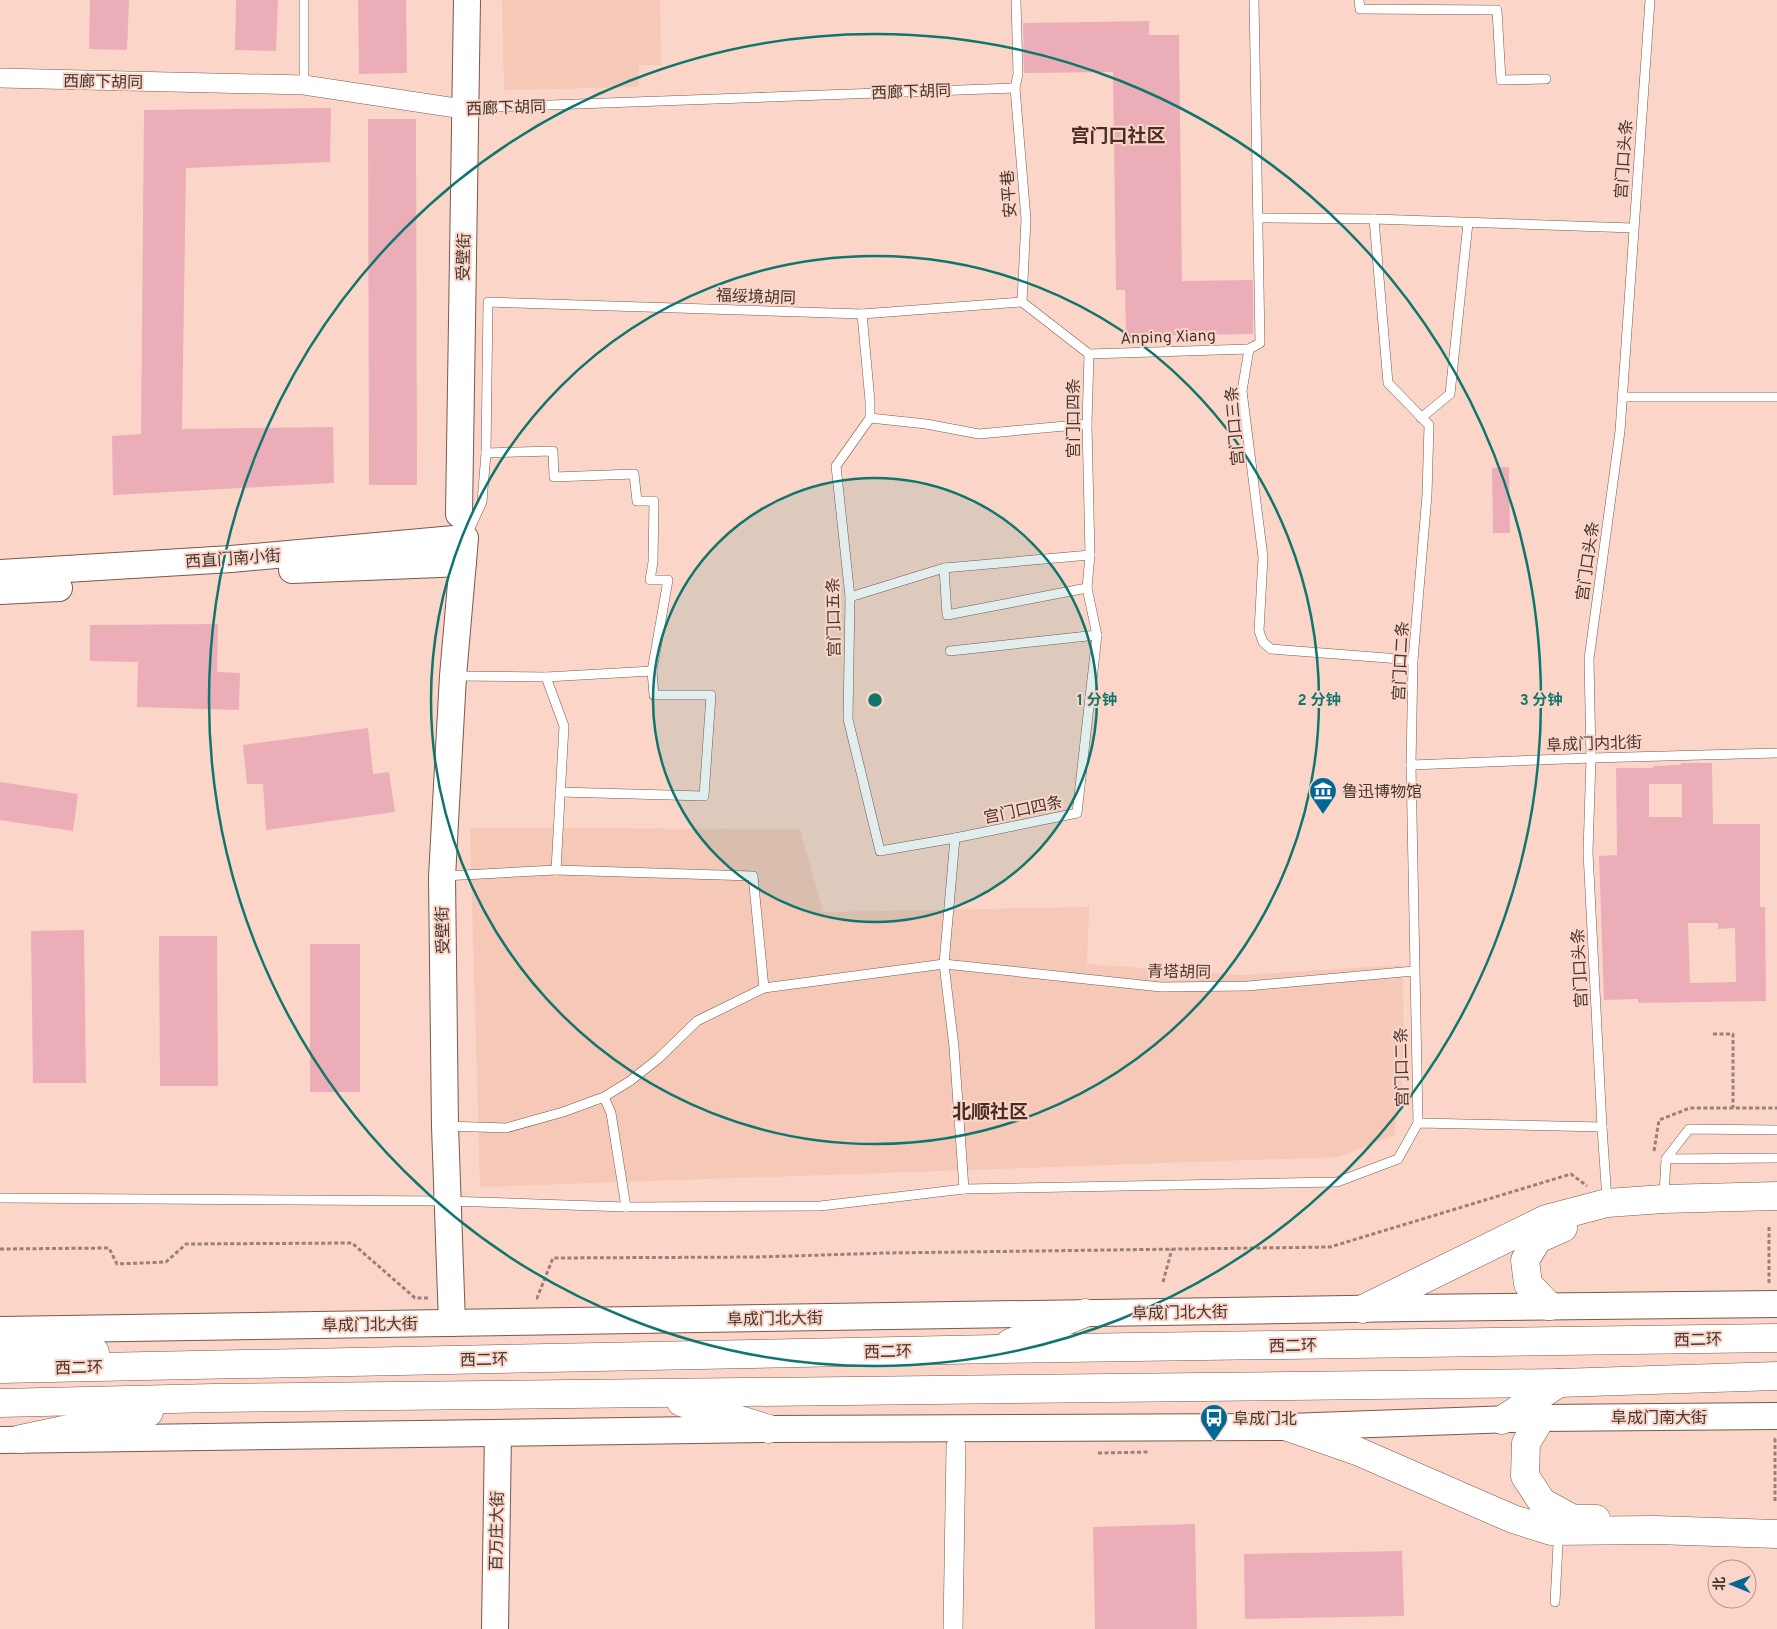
<svg xmlns="http://www.w3.org/2000/svg" width="1777" height="1629" font-family="Overpass,'Noto Sans SC',sans-serif">
<style>
.built{fill:#f5c8b7}
.building{fill:#ebaeb8;fill-rule:evenodd}
.lines{fill:none;stroke-linecap:round;stroke-linejoin:round}
.lane-casing{stroke:#79594d;stroke-width:10}
.street-casing{stroke:#79594d;stroke-width:20}
.secondary-casing{stroke:#79594d;stroke-width:28}
.primary-casing{stroke:#79594d;stroke-width:29}
.highway-casing{stroke:#79594d;stroke-width:29}
.path{stroke:#9a8178;stroke-width:3;stroke-dasharray:4 2.5;stroke-linecap:butt}
.lane{stroke:#fff;stroke-width:9}
.street{stroke:#fff;stroke-width:19}
.secondary{stroke:#fff;stroke-width:26}
.primary{stroke:#fff;stroke-width:28}
.highway{stroke:#fff;stroke-width:28}
.ring{fill:none;stroke:#0f766e;stroke-width:2.5}
.labels{text-anchor:middle;stroke-width:4;stroke-linejoin:round;paint-order:stroke}
.street-label{font-size:16px;fill:#443530;stroke:#fbd6c8}
.poi-label{font-size:16px;fill:#443530;stroke:#fbd6c8;text-anchor:start}
.quarter-label{font-size:19px;font-weight:bold;fill:#492d22;stroke:#fbd6c8}
.centre{fill:#0f766e;stroke:#fbd6c8;stroke-width:2.5}
.ring-label{font-size:15px;text-anchor:middle;font-weight:bold;fill:#0f766e;stroke:#fbd6c8;stroke-width:4;stroke-linejoin:round;paint-order:stroke}
</style>
<rect width="100%" height="100%" fill="#fbd6c8"/>
<g class="built">
<polygon points="502,0 660,0 661,65 639,65 639,87 504,90"/>
<polygon points="470,828 800,829 823,912 1089,907 1087,964 1240,975 1403,965 1404,1067 1394,1135 1339,1157 480,1187"/>
</g>
<g class="building">
<polygon points="90,0 129,0 127,50 89,49"/>
<polygon points="236,0 278,0 276,51 235,50"/>
<polygon points="358,0 406,0 407,73 359,74"/>
<polygon points="1149,21 1149,35 1179,35 1182,281 1253,280 1253,334 1126,336 1125,290 1116,290 1113,72 1024,73 1023,23"/>
<polygon points="331,108 330,162 186,168 182,429 333,427 334,483 113,495 112,436 141,434 144,110"/>
<polygon points="368,119 416,119 417,485 369,485"/>
<polygon points="1509,467 1510,533 1493,533 1492,468"/>
<polygon points="218,624 217,672 240,673 239,710 137,707 138,662 90,661 90,625"/>
<polygon points="368,728 373,774 389,772 395,812 266,830 263,784 247,784 243,745"/>
<path d="M 1681,763 L 1712,763 L 1713,824 L 1760,824 L 1760,907 L 1765,907 L 1766,1001 L 1638,1003 L 1638,999 L 1604,1000 L 1599,856 L 1617,855 L 1616,768 L 1653,768 L 1653,766 L 1681,765 ZM 1649,784 L 1682,784 L 1682,817 L 1649,817 ZM 1688,923 L 1718,923 L 1718,929 L 1735,928 L 1736,982 L 1690,983 Z"/>
<polygon points="0,782 78,794 73,831 0,820"/>
<polygon points="84,930 86,1083 33,1083 31,931"/>
<polygon points="159,936 217,936 218,1086 160,1086"/>
<rect x="310" y="944" width="50" height="148"/>
<polygon points="1195,1524 1197,1629 1095,1629 1093,1527"/>
<polygon points="1402,1551 1404,1616 1245,1619 1244,1554"/>
</g>
<g class="lines">
<defs>
<g id="lane">
<polyline points="304,0 304,85"/>
<polyline points="1016,0 1018,74 1015,88 1026,219 1022,302 1089,354"/>
<polyline points="1254,0 1260,343 1249,349 1242,391 1263,557 1259,631 1263,642 1271,649 1413,660"/>
<polyline points="1359,0 1360,9 1497,10 1501,80 1546,79"/>
<polyline points="466,108 1015,88"/>
<polyline points="1258,218 1374,219 1633,228"/>
<polyline points="1374,219 1388,383 1429,425 1427,495 1413,660 1411,765 1418,1123"/>
<polyline points="862,314 870,401 870,418 836,466 850,597 848,719 880,851 955,838"/>
<polyline points="1089,354 1249,349"/>
<polyline points="1623,397 1777,397"/>
<polyline points="870,418 926,424 979,434 1087,424"/>
<polyline points="1421,418 1450,394 1468,223"/>
<polyline points="466,537 482,502 486,453 488,302 862,314 1022,302"/>
<polyline points="944,568 947,615 1087,588"/>
<polyline points="850,597 944,568 1090,555"/>
<polyline points="950,651 1097,635"/>
<polyline points="455,676 546,677 652,671 668,580 650,580 653,562 654,501 637,501 634,474 554,477 553,451 486,453"/>
<polyline points="546,677 564,726 556,870 753,876 764,988"/>
<polyline points="1411,765 1591,758 1777,753"/>
<polyline points="560,792 704,796 711,695 654,695 652,671"/>
<polyline points="444,876 556,870"/>
<polyline points="604,1097 630,1081 659,1058 697,1021 764,988 944,964 1161,987 1248,986 1414,971"/>
<polyline points="447,1126 506,1128 563,1112 604,1097 611,1113 626,1207"/>
<polyline points="1602,1127 1588,852 1591,758 1589,659 1620,431 1650,0"/>
<polyline points="1666,1159 1777,1158"/>
<polyline points="964,1189 954,1047 944,964 955,838 1077,813 1097,635 1087,588 1090,555 1087,424 1089,354"/>
<polyline points="1664,1196 1666,1159 1689,1129 1777,1130"/>
<polyline points="0,1198 447,1201 626,1207 820,1206 964,1189 1337,1182 1398,1159 1418,1123 1602,1127 1607,1200"/>
<polyline points="1555,1602 1558,1545"/>
</g>
<g id="street">
<polyline points="0,78 304,85 456,108"/>
<polyline points="953,1629 956,1446"/>
</g>
<g id="secondary">
<polyline points="459,514 467,0"/>
<polyline points="292,570 463,563"/>
<polyline points="0,573 231,559 465,538 453,676 442,877 445,1126 452,1323"/>
<polyline points="0,591 59,588"/>
<polyline points="0,1330 1410,1308 1777,1304"/>
<polyline points="0,1440 769,1429 1288,1427 1541,1418 1777,1416"/>
<polyline points="495,1629 498,1433"/>
</g>
<g id="primary">
<polyline points="1549,1306 1528,1284 1525,1260 1538,1239 1563,1228"/>
<polyline points="1363,1309 1546,1219 1607,1203 1663,1199 1777,1196"/>
</g>
<g id="highway">
<polyline points="0,1342 95,1352"/>
<polyline points="1010,1343 1085,1313"/>
<polyline points="0,1369 996,1349 1777,1338"/>
<polyline points="681,1402 769,1429"/>
<polyline points="0,1403 214,1398 1559,1383 1777,1376"/>
<polyline points="1541,1418 1526,1443 1525,1476 1542,1502 1573,1519 1596,1519"/>
<polyline points="1502,1420 1559,1383"/>
<polyline points="1288,1427 1357,1451 1513,1519 1551,1531 1655,1530 1777,1534"/>
<polyline points="21,1439 149,1412"/>
</g>
</defs>
<use href="#lane" class="lane-casing"/>
<use href="#street" class="street-casing"/>
<use href="#secondary" class="secondary-casing"/>
<use href="#primary" class="primary-casing"/>
<use href="#highway" class="highway-casing"/>
<g class="path">
<polyline points="1713,1034 1733,1034 1733,1108"/>
<polyline points="1654,1151 1659,1120 1690,1108 1777,1108"/>
<polyline points="0,1249 109,1248 117,1264 166,1262 186,1244 352,1243 415,1298 430,1298"/>
<polyline points="1163,1282 1172,1249"/>
<polyline points="1769,1283 1769,1225"/>
<polyline points="536,1298 537,1298 553,1258 758,1257 887,1253 1330,1247 1571,1174 1587,1186"/>
<polyline points="1098,1453 1150,1452"/>
<polyline points="1775,1501 1775,1439 1777,1439"/>
</g>
<use href="#lane" class="lane"/>
<use href="#street" class="street"/>
<use href="#secondary" class="secondary"/>
<use href="#primary" class="primary"/>
<use href="#highway" class="highway"/>
</g>
<circle cx="875" cy="700" r="222" fill="#0f766e" fill-opacity=".12"/>
<g class="ring">
<circle cx="875" cy="700" r="222"/>
<circle cx="875" cy="700" r="444"/>
<circle cx="875" cy="700" r="666"/>
</g>
<defs>
<symbol id="museum-pin" viewBox="-11 -11 22 30"><path d="M0 17L-7.5 6A9.5 9.5 0 1 1 7.5 6Z" fill="#006896" stroke="#fbd6c8"/><path d="M0-6L6-3V-2H-6V-3ZM-5-1h2V3h-2ZM-1-1h2V3h-2ZM3-1h2V3H3ZM-6 4H6V6H-6Z" fill="#fff"/></symbol>
<symbol id="bus-pin" viewBox="-11 -11 22 30"><path d="M0 17L-7.5 6A9.5 9.5 0 1 1 7.5 6Z" fill="#006896" stroke="#fbd6c8"/><path d="M-5-6H5V4H4V6H2V4H-2V6H-4V4H-5ZM-3.5-4V0h7V-4ZM-3.5 1.2v1.5H-2V1.2ZM2 1.2v1.5H3.5V1.2Z" fill="#fff"/></symbol>
</defs>
<g fill-rule="evenodd">
<use href="#museum-pin" x="1307" y="775" width="32" height="43"/>
<use href="#bus-pin" x="1198" y="1402" width="32" height="43"/>
</g>
<g class="labels">
<g class="street-label">
<text transform="translate(103 81) rotate(1)" y="6">西廊下胡同</text>
<text transform="translate(911 91) rotate(-2)" y="6">西廊下胡同</text>
<text transform="translate(506 107) rotate(-2)" y="6">西廊下胡同</text>
<text transform="translate(1623 159) rotate(-86)" y="6">宫门口头条</text>
<text transform="translate(1008 194) rotate(-94)" y="6">安平巷</text>
<text transform="translate(463 257) rotate(-89)" y="6">受壁街</text>
<text transform="translate(756 296) rotate(2)" y="6">福绥境胡同</text>
<text transform="translate(1168 336) rotate(-2)" y="6">Anping Xiang</text>
<text transform="translate(1073 418) rotate(-90)" y="6">宫门口四条</text>
<text transform="translate(1234 426) rotate(-95)" y="6">宫门口三条</text>
<text transform="translate(233 558) rotate(-4)" y="6">西直门南小街</text>
<text transform="translate(1587 561) rotate(-82)" y="6">宫门口头条</text>
<text transform="translate(833 617) rotate(-91)" y="6">宫门口五条</text>
<text transform="translate(1400 661) rotate(-87)" y="6">宫门口二条</text>
<text transform="translate(1594 743) rotate(-2)" y="6">阜成门内北街</text>
<text transform="translate(1023 809) rotate(-12)" y="6">宫门口四条</text>
<text transform="translate(442 930) rotate(-91)" y="6">受壁街</text>
<text transform="translate(1579 968) rotate(-93)" y="6">宫门口头条</text>
<text transform="translate(1179 971) rotate(1)" y="6">青塔胡同</text>
<text transform="translate(1401 1067) rotate(-91)" y="6">宫门口二条</text>
<text transform="translate(1180 1312) rotate(-1)" y="6">阜成门北大街</text>
<text transform="translate(775 1318) rotate(-1)" y="6">阜成门北大街</text>
<text transform="translate(370 1324) rotate(-1)" y="6">阜成门北大街</text>
<text transform="translate(1698 1339) rotate(-1)" y="6">西二环</text>
<text transform="translate(1293 1345) rotate(-1)" y="6">西二环</text>
<text transform="translate(888 1351) rotate(-1)" y="6">西二环</text>
<text transform="translate(484 1359) rotate(-1)" y="6">西二环</text>
<text transform="translate(79 1367) rotate(-1)" y="6">西二环</text>
<text x="1659" y="1423">阜成门南大街</text>
<text transform="translate(496 1531) rotate(-89)" y="6">百万庄大街</text>
</g>
<g class="poi-label">
<text x="1342" y="797">鲁迅博物馆</text>
<text x="1233" y="1424">阜成门北</text>
</g>
<g class="quarter-label">
<text x="1118" y="142">宫门口社区</text>
<text x="990" y="1118">北顺社区</text>
</g>
</g>
<circle cx="875" cy="700" r="8" class="centre"/>
<g class="ring-label">
<text x="1097" y="705">1 分钟</text>
<text x="1319" y="705">2 分钟</text>
<text x="1541" y="705">3 分钟</text>
</g>
<g transform="translate(1732 1584) rotate(271)"><circle r="24" fill="#fbd6c8" stroke="#b2968b"/>
<path d="M0-4L9 19L0 12L-9 19Z" fill="#006896"/>
<text y="-8" font-size="14" font-weight="bold" text-anchor="middle" fill="#443530">北</text>
</g>
</svg>
